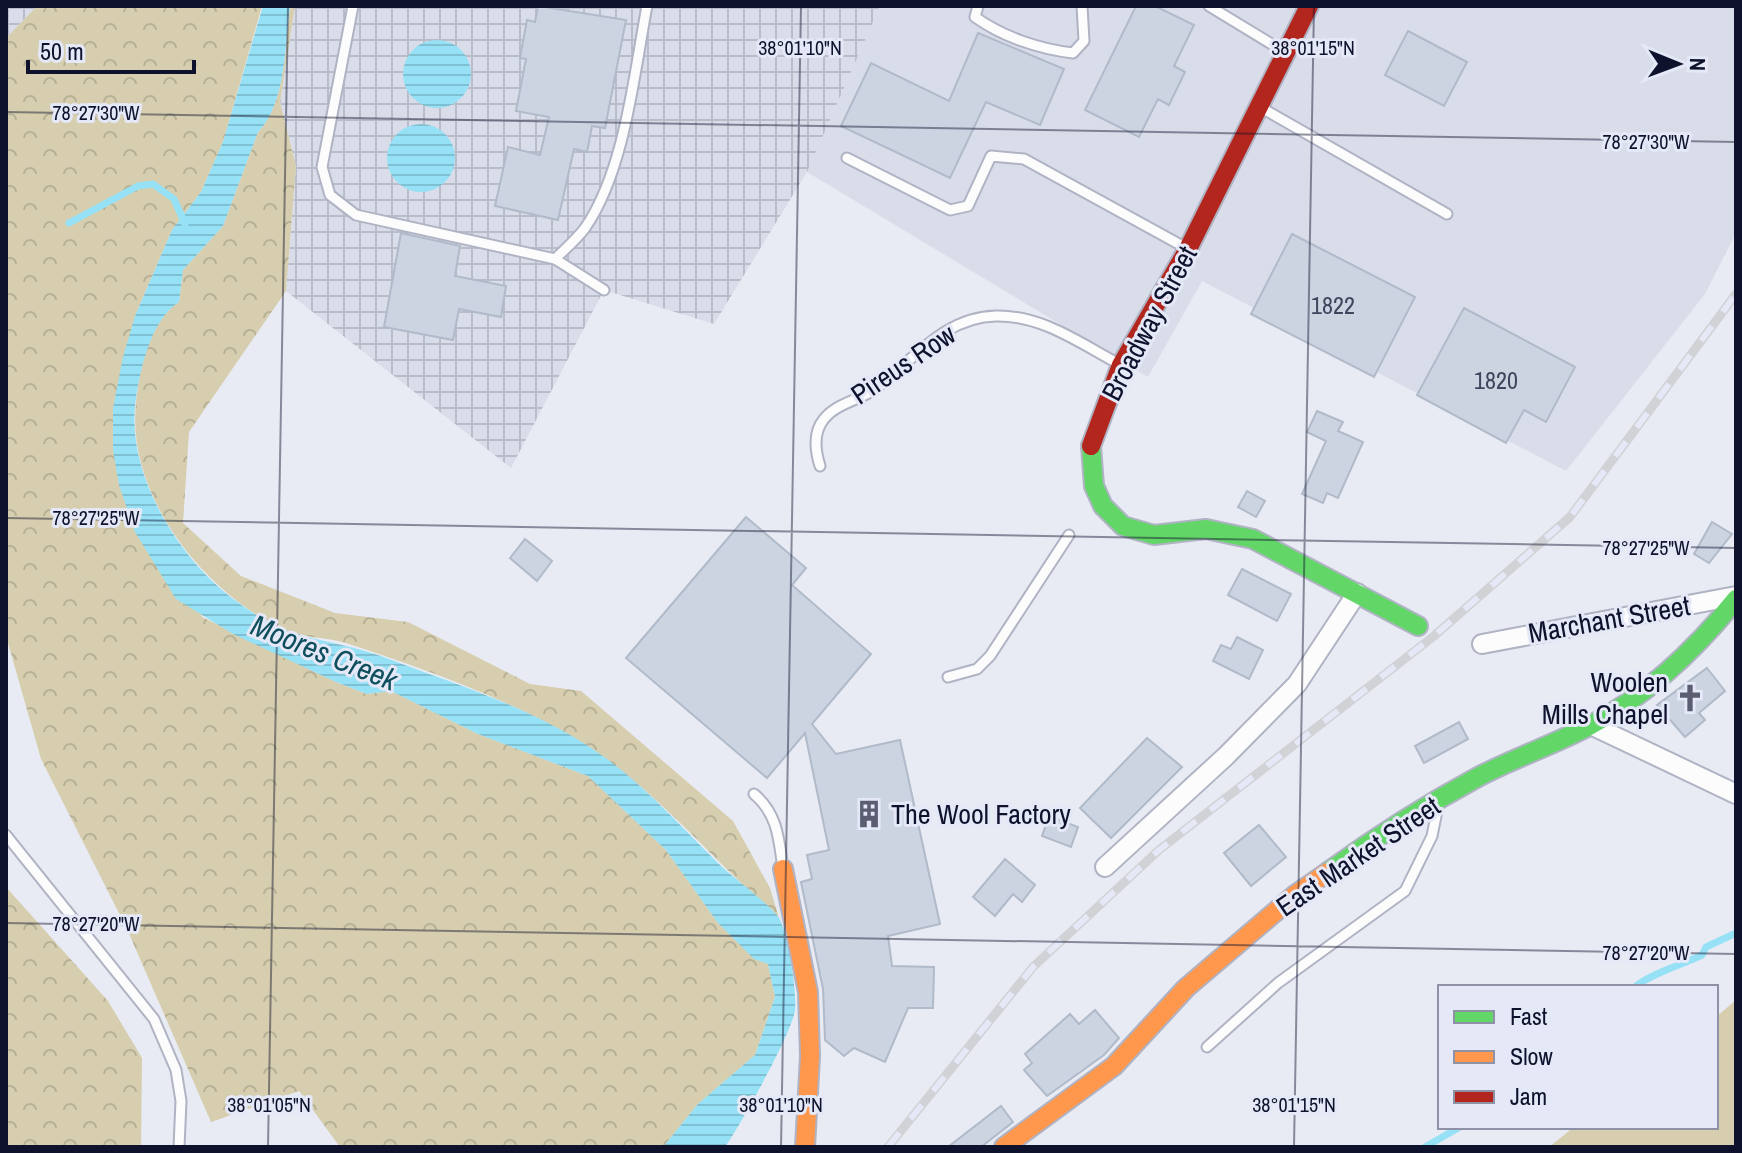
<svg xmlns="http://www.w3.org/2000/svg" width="1742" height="1153" font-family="'Archivo Narrow',sans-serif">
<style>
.built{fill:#d9ddea}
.industrial{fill:url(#industrial-grid)}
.forest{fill:url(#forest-crowns)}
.park{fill:#d6ceae}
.water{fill:url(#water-rules)}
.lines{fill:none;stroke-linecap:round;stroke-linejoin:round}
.stream{stroke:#96e1f6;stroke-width:7}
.building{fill:#ccd4e2;stroke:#b0bac9;stroke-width:2}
.lane-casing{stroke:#afb3c3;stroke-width:13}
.street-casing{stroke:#afb3c3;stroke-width:22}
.fast-casing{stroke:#afb3c3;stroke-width:22}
.slow-casing{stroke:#afb3c3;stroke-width:22}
.jam-casing{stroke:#afb3c3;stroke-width:22}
.lane{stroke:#fcfcfd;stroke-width:9}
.street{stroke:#fcfcfd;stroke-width:18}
.fast{stroke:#63d668;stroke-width:18}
.slow{stroke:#ff974d;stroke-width:18}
.jam{stroke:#b3261e;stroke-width:18}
.rail-casing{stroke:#d0d2d5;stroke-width:9}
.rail{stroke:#e4e8f7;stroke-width:6;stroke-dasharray:18;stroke-linecap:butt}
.ticks{fill:none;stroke:#0f122c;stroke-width:2;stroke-opacity:0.45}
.labels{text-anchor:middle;stroke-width:6;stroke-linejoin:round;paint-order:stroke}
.number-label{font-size:24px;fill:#40445c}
.street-label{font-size:28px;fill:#0f122c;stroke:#e4e8f7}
.poi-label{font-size:28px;fill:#0f122c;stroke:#e4e8f7;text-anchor:end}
.water-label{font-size:30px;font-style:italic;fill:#0f4f5d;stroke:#e4e8f7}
.ticks-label{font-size:20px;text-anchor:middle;fill:#0f122c;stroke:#e4e8f7;stroke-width:6;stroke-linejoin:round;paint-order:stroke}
</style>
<defs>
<pattern id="industrial-grid" width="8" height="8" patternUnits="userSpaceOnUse" patternTransform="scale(2)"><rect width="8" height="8" fill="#d9ddea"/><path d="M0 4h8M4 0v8" fill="none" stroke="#b9bdc9"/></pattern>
<pattern id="forest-crowns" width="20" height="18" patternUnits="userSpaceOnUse" patternTransform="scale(2)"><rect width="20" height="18" fill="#d6ceae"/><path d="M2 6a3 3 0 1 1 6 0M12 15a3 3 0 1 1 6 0" fill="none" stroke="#b6b096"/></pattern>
<pattern id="water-rules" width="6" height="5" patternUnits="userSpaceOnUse" patternTransform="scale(2)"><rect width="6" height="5" fill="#96e1f6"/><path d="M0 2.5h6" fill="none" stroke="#80c0d3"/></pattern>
</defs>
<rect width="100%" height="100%" fill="#e8ebf3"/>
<polygon class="built" points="880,6 1736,6 1736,233 1705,294 1566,471 1202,281 1148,377 807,172"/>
<g class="industrial">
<polygon points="6,6 37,6 6,38"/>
<polygon points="295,6 880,6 807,172 714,324 604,290 511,468 286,291 296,166 280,102"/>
</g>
<g class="forest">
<polygon points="37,6 262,6 223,142 201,192 172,230 135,316 113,408 202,617 336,682 367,694 391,691 478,734 588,776 666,850 718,923 754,958 768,964 775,997 755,1055 698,1104 663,1147 340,1147 299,1091 211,1122 127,929 41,759 6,636 6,38"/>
<path d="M 290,6 L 295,6 L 280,102 L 296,166 L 286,291 L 189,432 L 183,523 L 241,576 L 335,613 L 408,622 L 530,684 L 581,691 L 733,821 L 770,888 L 779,918 C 712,860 652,784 575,738 C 505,698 423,668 346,643 C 326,637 301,638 282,629 C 203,591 126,495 136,403 C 139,370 150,320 179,302 L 183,270 L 223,226 L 258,132 C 286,104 285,44 290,6 Z"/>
<polygon points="6,887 108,1001 142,1058 141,1147 6,1147"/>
</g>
<polygon class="park" points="1736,1000 1736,1147 1549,1147 1574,1127 1716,1127 1716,1017"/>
<g class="water">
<path d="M 263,6 L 290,6 C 285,44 286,104 258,132 L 223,226 L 183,270 L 179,302 C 150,320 139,373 135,406 C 128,476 178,557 232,598 C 247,609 268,624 285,630 C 316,641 347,644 381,656 C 459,686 543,710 611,762 C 650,791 684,830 719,864 C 733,878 770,904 779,918 C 788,933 797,992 795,1010 C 792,1033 740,1126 725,1147 L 663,1147 L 698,1104 L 755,1055 L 775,997 L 768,964 L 754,959 L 718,923 L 666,850 L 588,776 L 478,734 L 391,691 L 367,694 L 336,682 L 233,634 L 176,599 L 135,532 L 119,485 L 113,450 L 113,408 L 123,357 L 135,316 L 172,230 L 201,192 L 223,142 Z"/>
<circle cx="437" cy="74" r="34"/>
<circle cx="421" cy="158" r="34"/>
</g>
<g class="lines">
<g class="stream">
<polyline points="69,223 138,186 153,184 174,199 185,224"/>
<path d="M 1635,987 C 1650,974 1684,964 1702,955 L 1706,947 L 1736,933"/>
<polyline points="1425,1147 1460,1127"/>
</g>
</g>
<g class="building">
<polygon points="538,6 626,20 605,128 592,126 587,152 574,149 558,220 495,206 508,147 540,155 549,117 516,111 526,59 520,58 527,20 535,22"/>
<polygon points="1136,6 1155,6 1194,25 1174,66 1185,72 1169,105 1158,99 1139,137 1085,110"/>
<polygon points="1408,31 1467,62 1444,106 1385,75"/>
<polygon points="978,33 1064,69 1040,125 986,102 950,178 841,126 871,63 949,101"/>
<polygon points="401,233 460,246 455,276 506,286 501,317 459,309 453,340 384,327"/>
<polygon points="1292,234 1415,297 1374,377 1251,314"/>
<polygon points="1464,308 1575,367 1546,422 1524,410 1506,443 1417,395"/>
<polygon points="1317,411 1343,422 1338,431 1363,442 1338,498 1327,493 1323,503 1302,494 1326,441 1307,432"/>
<polygon points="1247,491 1265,501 1256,517 1238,507"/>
<polygon points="746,517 806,568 792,585 871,654 812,724 836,754 900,740 940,924 888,936 892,966 934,967 933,1008 908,1008 885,1062 854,1048 844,1056 825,1040 823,989 801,882 812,879 807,855 829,850 805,733 767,778 626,658"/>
<polygon points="1712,522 1732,534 1709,563 1694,554"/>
<polygon points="525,539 552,561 537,581 510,558"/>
<polygon points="1242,569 1291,594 1277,621 1228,595"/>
<polygon points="1237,637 1263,650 1249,679 1213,661 1221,645 1231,649"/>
<polygon points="1707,668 1725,691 1699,713 1705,720 1685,737 1657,705"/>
<polygon points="1459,722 1468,739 1424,763 1415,746"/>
<polygon points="1147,738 1182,767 1111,838 1080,808"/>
<polygon points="1049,816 1078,827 1071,847 1042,836"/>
<polygon points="1259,825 1286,857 1251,886 1224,853"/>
<polygon points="1005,859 1035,885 1022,902 1013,894 995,916 973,897"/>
<polygon points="1095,1010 1119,1038 1104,1055 1047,1096 1024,1070 1032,1063 1025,1054 1070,1014 1079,1024"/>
<polygon points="1001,1106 1013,1122 981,1147 948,1147"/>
</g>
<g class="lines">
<defs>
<g id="lane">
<path d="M 353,6 L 322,167 L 330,195 L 356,215 L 555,259 C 565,249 577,239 585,228 C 625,170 634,74 647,6"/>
<path d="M 978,6 L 975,17 C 1003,37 1039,49 1073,53 L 1084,41 L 1082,6"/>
<polyline points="1209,6 1283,51"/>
<polyline points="1260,107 1447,214"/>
<polyline points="847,158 950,210 968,206 991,156 1024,159 1188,249"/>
<polyline points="555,259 604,290"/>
<path d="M 820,466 C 815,450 813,432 824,419 C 836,404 856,401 872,391 C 912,363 942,317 996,316 C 1043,315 1081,344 1121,365"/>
<polyline points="948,677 977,669 990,656 1069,535"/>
<path d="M 754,794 C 778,814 779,840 783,869"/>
<polyline points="6,835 154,1019 176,1070 181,1101 179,1147"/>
<polyline points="1207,1047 1278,983 1405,891 1432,836 1438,806"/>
</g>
<g id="street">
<polyline points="1482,644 1736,596"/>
<polyline points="1591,725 1736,794"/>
<polyline points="1105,867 1226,756 1297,684 1357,593"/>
</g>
<g id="fast">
<polyline points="1091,446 1094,486 1103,506 1123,526 1154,535 1206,529 1253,539 1418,626"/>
<path d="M 1328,872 C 1376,837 1426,805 1478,777 C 1514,758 1553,745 1589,726 C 1646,696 1696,649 1736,599"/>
</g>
<g id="slow">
<polyline points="783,869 808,992 810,1056 805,1147"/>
<polyline points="1004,1147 1114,1066 1186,988 1295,895 1328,872"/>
</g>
<polyline id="jam" points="1091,446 1121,365 1188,249 1309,6"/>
</defs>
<use href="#lane" class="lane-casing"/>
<use href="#street" class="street-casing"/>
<use href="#fast" class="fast-casing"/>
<use href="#slow" class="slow-casing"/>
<use href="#jam" class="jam-casing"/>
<use href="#lane" class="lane"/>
<use href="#street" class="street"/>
<use href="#fast" class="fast"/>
<use href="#slow" class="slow"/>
<use href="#jam" class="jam"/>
<defs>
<polyline id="rail" points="888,1147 1033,967 1159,850 1434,636 1570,517 1736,294"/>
</defs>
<use href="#rail" class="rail-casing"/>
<use href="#rail" class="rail"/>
</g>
<path class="ticks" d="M 6,112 L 1736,142M 6,518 L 1736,548M 6,923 L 1736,954M 268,1147 L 288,6M 781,1147 L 801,6M 1294,1147 L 1314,6"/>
<defs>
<symbol id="church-bare" viewBox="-9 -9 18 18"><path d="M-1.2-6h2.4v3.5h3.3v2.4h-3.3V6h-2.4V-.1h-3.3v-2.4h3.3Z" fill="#5b5e72" stroke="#e4e8f7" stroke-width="2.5" paint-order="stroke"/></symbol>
<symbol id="building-bare" viewBox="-9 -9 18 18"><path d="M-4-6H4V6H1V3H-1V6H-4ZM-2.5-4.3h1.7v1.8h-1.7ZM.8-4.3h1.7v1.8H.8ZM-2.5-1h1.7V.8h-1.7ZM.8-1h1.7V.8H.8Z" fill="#5b5e72" stroke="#e4e8f7" stroke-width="2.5" paint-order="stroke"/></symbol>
</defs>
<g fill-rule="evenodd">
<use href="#church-bare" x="1670" y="678" width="40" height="40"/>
<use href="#building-bare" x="849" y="794" width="40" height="40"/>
</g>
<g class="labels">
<g class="number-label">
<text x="1333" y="314">1822</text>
<text x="1496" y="389">1820</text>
</g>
<g class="street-label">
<text transform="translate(1149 323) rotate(-62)" y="10">Broadway Street</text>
<text transform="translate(903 364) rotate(-34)" y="10">Pireus Row</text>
<text transform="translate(1609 619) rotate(-10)" y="10">Marchant Street</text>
<text transform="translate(1358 856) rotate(-34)" y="10">East Market Street</text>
</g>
<g class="poi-label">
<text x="1668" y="692">Woolen<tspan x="1668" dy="32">Mills Chapel</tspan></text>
<text x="891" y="824" text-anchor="start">The Wool Factory</text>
</g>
<g class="water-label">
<text transform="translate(324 653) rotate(22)" y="10">Moores Creek</text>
</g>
</g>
<g class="ticks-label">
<text x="800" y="55">38°01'10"N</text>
<text x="1313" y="55">38°01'15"N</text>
<text x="96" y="120">78°27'30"W</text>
<text x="1646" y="149">78°27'30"W</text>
<text x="96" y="525">78°27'25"W</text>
<text x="1646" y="555">78°27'25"W</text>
<text x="96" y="931">78°27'20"W</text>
<text x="1646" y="960">78°27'20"W</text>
<text x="269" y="1112">38°01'05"N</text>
<text x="781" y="1112">38°01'10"N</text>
<text x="1294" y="1112">38°01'15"N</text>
</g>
<rect width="1742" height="1153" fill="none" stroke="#0f122c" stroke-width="16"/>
<rect x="1438" y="985" width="280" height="144" fill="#e4e8f7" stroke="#8f92a6" stroke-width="2"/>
<rect x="1454" y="1011" width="40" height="12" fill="#63d668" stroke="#8f92a6" stroke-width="2"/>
<text x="1510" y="1025" font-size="24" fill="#0f122c">Fast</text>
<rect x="1454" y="1051" width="40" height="12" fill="#ff974d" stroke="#8f92a6" stroke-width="2"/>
<text x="1510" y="1065" font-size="24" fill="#0f122c">Slow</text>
<rect x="1454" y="1091" width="40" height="12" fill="#b3261e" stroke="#8f92a6" stroke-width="2"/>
<text x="1510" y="1105" font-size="24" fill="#0f122c">Jam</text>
<g transform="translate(1678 64) rotate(91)" stroke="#e4e8f7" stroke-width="6" paint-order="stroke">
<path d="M0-6L14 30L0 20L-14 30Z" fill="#0f122c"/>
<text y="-12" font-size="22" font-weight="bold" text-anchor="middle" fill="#0f122c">N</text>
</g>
<path d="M28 60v12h166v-12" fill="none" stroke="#0f122c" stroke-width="4"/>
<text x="40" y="60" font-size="24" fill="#0f122c" stroke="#e4e8f7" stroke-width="6" paint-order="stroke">50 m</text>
</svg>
